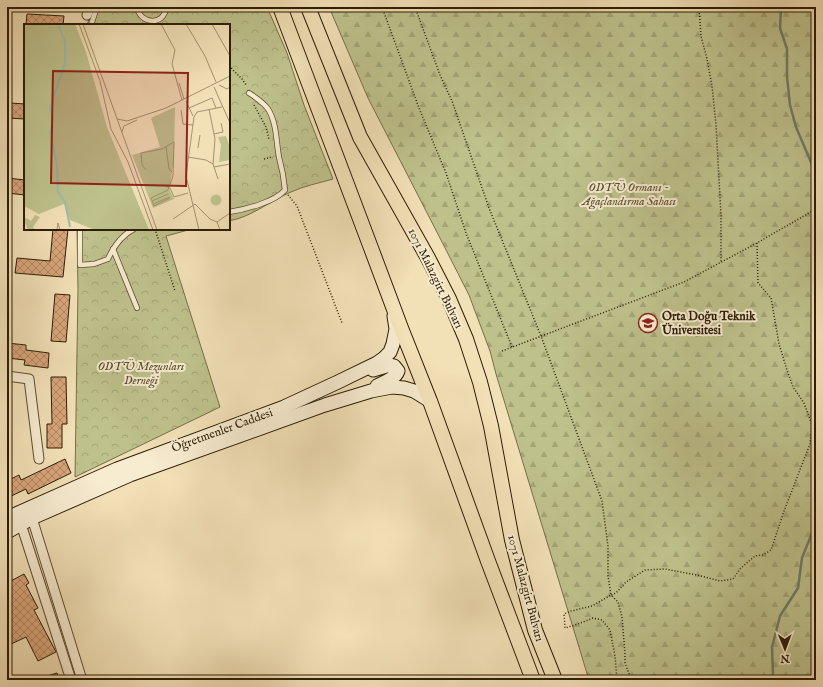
<svg xmlns="http://www.w3.org/2000/svg" width="823" height="687" font-family="'IM FELL English',serif">
<style>
.forest{fill:url(#forest-firs);stroke:#756f48}
.park{fill:url(#park-crowns);stroke:#756f48}
.lines{fill:none;stroke-linecap:round;stroke-linejoin:round}
.stream{stroke:#6f7d68;stroke-width:2.5}
.building{fill:url(#building-cross-hatch);stroke:#2c1d05}
.service-casing{stroke:#5e4e32;stroke-width:6}
.minor-casing{stroke:#5e4e32;stroke-width:11}
.secondary-casing{stroke:#2c1d05;stroke-width:15}
.primary-casing{stroke:#2c1d05;stroke-width:16}
.path{stroke:#2c1d05;stroke-width:1.5;stroke-dasharray:1 2;stroke-linecap:butt}
.service{stroke:#f7ebd0;stroke-width:4.5}
.minor{stroke:#f7ebd0;stroke-width:9}
.secondary{stroke:#f7ebd0;stroke-width:13}
.primary{stroke:#f2e0b7;stroke-width:14}
.labels{text-anchor:middle;stroke-width:4;stroke-linejoin:round;paint-order:stroke}
.park-label{font-size:12px;font-style:italic;fill:#584e2e;stroke:#f7ebd0}
.street-label{font-size:12px;fill:#2c1d05;stroke:#f7ebd0}
.poi-label{font-size:12px;font-weight:bold;fill:#2c1d05;stroke:#f7ebd0;text-anchor:start}
.inset-river{fill:none;stroke:#9cbdaa;stroke-width:2}
.inset-road{fill:none;stroke:#a39270;stroke-width:1}
.view{fill:#8f2418;fill-opacity:0.15;stroke:#8f2418;stroke-width:2}
.inset-edge{fill:none;stroke:#2c1d05;stroke-width:2}
</style>
<defs>
<pattern id="forest-firs" width="22" height="20" patternUnits="userSpaceOnUse"><rect width="22" height="20" fill="#bec18c"/><path d="M5 1l3.5 6h-7zM16 11l3.5 6h-7z" fill="#a3a577"/></pattern>
<pattern id="park-crowns" width="20" height="18" patternUnits="userSpaceOnUse"><rect width="20" height="18" fill="#bec18c"/><path d="M2 6a3 3 0 1 1 6 0M12 15a3 3 0 1 1 6 0" fill="none" stroke="#a3a577"/></pattern>
<pattern id="building-cross-hatch" width="8" height="8" patternUnits="userSpaceOnUse"><rect width="8" height="8" fill="#d8a57a"/><path d="M0 0l8 8M0 8l8-8" fill="none" stroke="#af8662"/></pattern>
</defs>
<rect width="100%" height="100%" fill="#f2e0b7"/>
<filter id="stains"><feTurbulence type="fractalNoise" baseFrequency=".005" numOctaves="4"/><feColorMatrix values="0 0 0 0 .2 0 0 0 0 .09 0 0 0 0 .02 0 0 0 .5 -.17"/></filter>
<radialGradient id="worn" r=".72"><stop offset=".6" stop-color="#630" stop-opacity="0"/><stop offset="1" stop-color="#630" stop-opacity=".3"/></radialGradient>
<polygon class="forest" points="329,7 816,7 816,680 589,680 496,374 490,351 469,295 442,242 368,98"/>
<g class="park">
<path d="M 93,7 L 267,7 L 287,53 L 304,105 L 333,179 C 319,183 304,186 291,192 C 269,201 254,216 229,221 L 229,25 L 87,25 Z"/>
<polygon points="77,229 192,229 166,236 220,407 75,477 78,289"/>
</g>
<g class="lines">
<g class="stream">
<polyline points="781,7 780,28 787,49 787,77 790,105 796,127 813,167 816,180"/>
<polyline points="770,680 773,674 772,647 780,616 798,588 802,558 816,523"/>
</g>
</g>
<g class="building">
<polygon points="27,14 64,16 63,25 26,25"/>
<polygon points="10,103 25,104 25,119 8,118"/>
<polygon points="7,178 25,180 25,195 7,193"/>
<polygon points="53,229 68,229 63,277 15,273 17,258 50,261"/>
<polygon points="55,294 70,295 66,342 51,341"/>
<polygon points="7,343 26,345 26,350 49,353 48,368 24,365 25,360 7,358"/>
<polygon points="51,377 66,377 67,424 62,424 62,448 47,448 47,424 52,424"/>
<polygon points="65,459 71,473 28,494 26,489 7,498 7,481 19,475 21,480"/>
<polygon points="24,574 29,583 26,585 38,608 34,610 56,652 38,661 26,637 7,646 7,583"/>
<polygon points="57,673 59,680 39,680 38,679"/>
</g>
<g class="lines">
<defs>
<g id="service">
<path d="M 137,7 C 140,25 165,26 166,7"/>
<polyline points="91,25 97,7"/>
<path d="M 229,212 C 244,210 275,202 285,190 C 284,179 282,168 279,157 C 276,142 277,123 268,109 C 264,103 255,97 249,93"/>
<path d="M 80,229 L 80,265 L 94,264 L 108,259 C 113,248 122,235 134,229"/>
<polyline points="113,249 137,308"/>
</g>
<g id="minor">
<polyline points="87,15 90,7"/>
<polyline points="7,376 29,379 39,459"/>
<polyline points="32,518 82,680"/>
<polyline points="21,524 71,680"/>
</g>
<g id="secondary">
<path d="M 373,370 L 390,365 L 394,366 L 398,371 C 395,379 384,382 377,386"/>
<polyline points="7,518 117,469 284,407 338,382 377,363 384,358 390,352 393,344 396,329 394,316"/>
<polyline points="7,532 32,518 130,475 325,405 371,391 392,387 404,388 414,391 430,401"/>
</g>
<g id="primary">
<polyline points="280,7 371,248 401,328 430,401 488,561 533,680"/>
<polyline points="308,7 360,137 428,258 449,299 466,339 480,382 491,426 512,540 535,630 555,680"/>
</g>
</defs>
<use href="#service" class="service-casing"/>
<use href="#minor" class="minor-casing"/>
<use href="#secondary" class="secondary-casing"/>
<use href="#primary" class="primary-casing"/>
<g class="path">
<polyline points="382,7 419,108 446,173 466,233 512,347"/>
<polyline points="415,7 440,75 452,101 489,208 541,336 602,501 608,546 608,576 611,595 592,606 571,611 564,614 565,628 578,624 593,618 602,620 610,630 615,656 617,680"/>
<polyline points="699,7 701,36 707,59 712,86 716,125 721,216 721,262"/>
<polyline points="229,66 242,79 247,86"/>
<polyline points="254,105 266,127 269,139"/>
<polyline points="264,159 272,157"/>
<polyline points="288,195 297,206 342,323"/>
<polyline points="155,229 175,291"/>
<polyline points="502,351 684,282 757,243 816,209"/>
<polyline points="631,680 630,676 625,663 625,654 622,617 618,602 611,595 616,593 626,582 645,570 665,569 697,575 720,581 733,579 740,569 749,561 755,556 763,555 771,550 784,511 810,444 812,425 804,403 793,387 787,370 779,344 771,298 758,283 757,243"/>
</g>
<use href="#service" class="service"/>
<use href="#minor" class="minor"/>
<use href="#secondary" class="secondary"/>
<use href="#primary" class="primary"/>
</g>
<defs>
<symbol id="university-ring" viewBox="-11 -11 22 22"><circle r="9.5" fill="#f7ebd0" stroke="#8f2418" stroke-width="1.5"/><path d="M0-5L7-2L0 1L-7-2ZM-4 1L0 2.5L4 1V4Q0 6-4 4Z" fill="#8f2418"/></symbol>
</defs>
<g fill-rule="evenodd">
<use href="#university-ring" x="637" y="312" width="22" height="22"/>
</g>
<g class="labels">
<g class="park-label">
<text x="629" y="191">ODTÜ Ormanı -<tspan x="629" dy="14">Ağaçlandırma Sahası</tspan></text>
<text x="141" y="370">ODTÜ Mezunları<tspan x="141" dy="14">Derneği</tspan></text>
</g>
<g class="street-label">
<text transform="translate(436 278) rotate(64)" y="4">1071 Malazgirt Bulvarı</text>
<text transform="translate(222 430) rotate(-20)" y="4">Öğretmenler Caddesi</text>
<text transform="translate(526 588) rotate(75)" y="4">1071 Malazgirt Bulvarı</text>
</g>
<g class="poi-label">
<text x="662" y="320">Orta Doğu Teknik<tspan x="662" dy="14">Üniversitesi</tspan></text>
</g>
</g>
<g transform="translate(24 24)">
<rect width="206" height="206" fill="#f2e0b7"/>
<path d="M186.5 176a5.5 5.5 0 1 1 11 0a5.5 5.5 0 1 1-11 0Z" fill="#bec18c"/>
<path d="M 0,0 L 51,0 L 62,28 L 83,103 L 125,206 L 71,206 L 46,196 L 40,180 L 15,190 L 0,182 Z" fill="#bec18c"/>
<path d="M 151,83 L 150,136 L 145,165 L 150,175 L 129,184 L 108,131 L 136,123 L 127,94 ZM 202,112 L 206,123 L 206,136 L 195,138 L 197,121 L 194,113 ZM 11,191 L 16,193 L 9,203 L 11,206 L 4,206 L 0,196 L 2,194 L 7,197 Z" fill="#bec18c"/>
<path class="inset-river" d="M 34,0 L 41,18 L 41,39 L 26,84 L 29,95 L 26,108 L 33,142 L 34,168 L 41,178 L 46,203"/>
<path class="inset-road" d="M 55,0 L 76,57 L 87,105 L 104,138 L 129,206M 59,0 L 133,206M 137,0 L 151,26 L 148,40 L 158,76M 162,0 L 181,32 L 192,58M 188,0 L 206,32M 155,59 L 160,75M 195,61 L 203,65 L 206,63M 190,63 L 206,99M 162,77 L 169,92M 165,84 L 188,74 L 192,84M 185,85 L 191,115 L 189,140 L 194,155M 157,86 L 159,100 L 169,101M 170,93 L 162,152 L 175,206M 170,93 L 173,88 L 198,83M 93,95 L 103,97 L 142,84 L 206,52M 98,108 L 100,102 L 113,96M 190,110 L 199,108 L 197,99M 142,123 L 145,145 L 148,148M 174,124 L 176,111M 164,133 L 182,136 L 189,140M 190,143 L 206,140M 122,146 L 118,141 L 117,129 L 138,125 L 150,118 L 149,152 L 144,166 L 127,174 L 130,182 L 146,174M 140,161 L 146,164 L 150,173 L 164,169M 128,177 L 144,170M 129,180 L 146,173M 149,195 L 171,180 L 186,195 L 193,198M 33,206 L 34,199 L 36,206M 196,206 L 193,198 L 206,189"/>
<path class="view" d="M 29,47 L 164,49 L 162,162 L 27,159 Z"/>
<rect width="206" height="206" class="inset-edge"/>
</g>
<rect width="823" height="687" fill="none" stroke="#f2e0b7" stroke-width="24"/>
<rect x="8" y="8" width="807" height="671" fill="none" stroke="#2c1d05" stroke-width="2"/>
<rect x="12" y="12" width="799" height="663" fill="none" stroke="#2c1d05"/>
<g transform="translate(785 649) rotate(179)" stroke="#f7ebd0" stroke-width="3" paint-order="stroke">
<path d="M0-3L7 15L0 10L-7 15Z" fill="#2c1d05"/>
<text y="-6" font-size="11" font-weight="bold" text-anchor="middle" fill="#2c1d05">N</text>
</g>
<rect width="100%" height="100%" filter="url(#stains)"/>
<rect width="100%" height="100%" fill="url(#worn)"/>
</svg>
